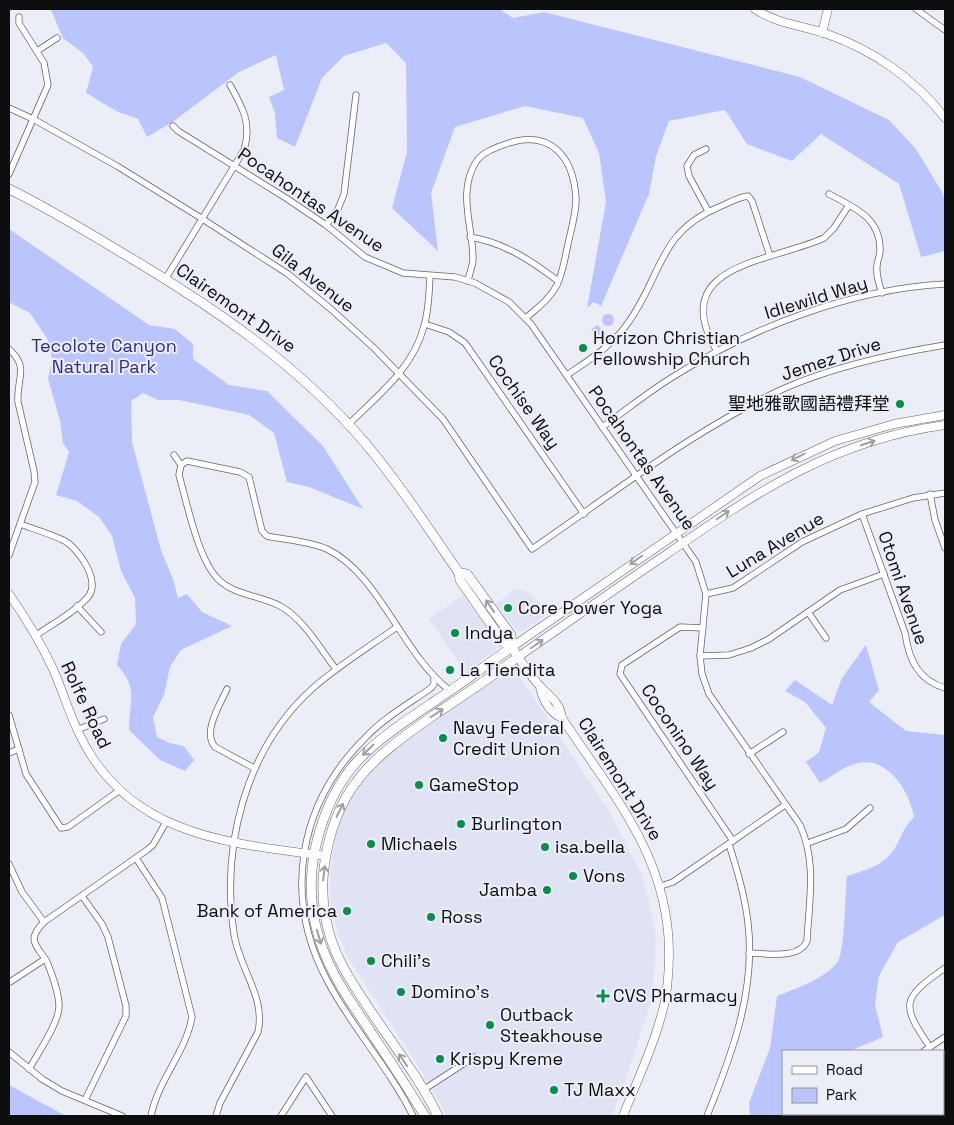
<svg xmlns="http://www.w3.org/2000/svg" width="954" height="1125" font-family="'Space Grotesk','Noto Sans SC',sans-serif">
<style>
.built{fill:#e0e3f3}
.green{fill:#bbc5fd}
.lines{fill:none;stroke-linecap:round;stroke-linejoin:round}
.street-casing{stroke:#63646c;stroke-width:7}
.secondary-casing{stroke:#63646c;stroke-width:9}
.primary-casing{stroke:#63646c;stroke-width:10}
.street{stroke:#fff;stroke-width:5.5}
.secondary{stroke:#fff;stroke-width:8}
.primary{stroke:#fff;stroke-width:9}
.oneway{stroke:#9e9f9f}
.poi-dot{fill:#078e4c;stroke:#eceef7;stroke-width:2}
.labels{text-anchor:middle;stroke-width:4;stroke-linejoin:round;paint-order:stroke}
.street-label{font-size:18px;fill:#0d0e10;stroke:#eceef7}
.poi-label{font-size:18px;fill:#0d0e10;stroke:#eceef7;text-anchor:start}
.park-label{font-size:18px;fill:#2d2d81;stroke:#eceef7}
</style>
<rect width="100%" height="100%" fill="#eceef7"/>
<g class="built">
<polygon points="517,588 532,594 547,614 522,632 516,630 496,603"/>
<polygon points="463,595 498,645 497,649 465,672 429,619"/>
<polygon points="514,668 609,811 642,875 650,905 656,936 653,995 631,1064 612,1116 447,1116 418,1066 347,956 336,927 330,898 330,873 335,839 345,808 363,777 395,745"/>
</g>
<g class="green">
<polygon points="499,9 513,18 544,12 800,77 889,120 916,149 942,192 945,202 945,251 921,257 899,184 821,134 792,161 747,144 725,110 669,121 656,156 649,194 601,306 594,302 587,308 606,202 599,153 583,118 525,106 455,127 431,193 438,251 392,208 407,152 406,63 386,43 344,56 322,78 295,147 277,138 275,113 269,97 284,90 276,55 239,72 174,121 147,137 138,119 116,111 86,93 93,67 84,54 63,38 51,10"/>
<path d="M 9,229 L 149,325 L 175,329 L 193,344 L 193,359 L 229,385 L 267,391 L 323,446 L 363,509 L 309,487 L 287,482 L 274,433 L 249,415 L 179,400 L 158,400 L 143,393 L 131,401 L 132,442 L 161,550 L 173,579 L 178,598 L 187,594 L 202,612 L 232,626 L 181,650 L 170,667 L 164,695 L 153,717 L 157,737 L 169,743 L 184,746 L 194,760 L 185,771 L 160,760 L 129,730 C 129,700 139,689 117,665 L 121,644 L 136,624 L 135,598 L 121,571 L 112,536 L 99,517 L 77,501 L 56,495 L 69,452 L 63,443 L 60,421 L 48,379 L 52,359 L 48,340 L 30,313 L 9,302 Z"/>
<circle cx="608" cy="320" r="6"/>
<polygon points="598,325 605,336 599,340 591,329"/>
<path d="M 866,645 L 879,690 L 869,702 L 906,731 L 945,735 L 945,915 L 898,942 L 879,976 L 875,1005 L 883,1037 L 850,1051 L 783,1051 L 783,1114 L 794,1114 L 794,1116 L 750,1116 L 749,1103 L 770,1048 L 777,996 C 797,988 822,980 837,963 C 845,954 845,891 847,876 C 866,870 886,865 896,846 C 904,832 902,830 914,817 C 909,790 887,754 854,764 C 843,767 831,777 820,783 L 806,762 L 819,752 L 826,728 L 805,702 L 785,691 L 795,680 L 832,705 L 842,678 Z"/>
<polygon points="9,1085 66,1116 9,1116"/>
</g>
<g class="lines">
<defs>
<g id="street">
<polyline points="916,9 945,30"/>
<polyline points="37,51 57,38"/>
<path d="M 9,108 L 33,119 L 117,166 L 201,218 L 288,274 L 332,310 L 374,348 L 443,419 L 532,549 C 614,493 694,429 785,388 C 836,366 890,354 945,345"/>
<path d="M 173,126 L 178,131 L 286,198 L 326,225 L 365,257 L 403,273 L 455,277 L 475,283 L 509,302 L 531,324 L 696,562 L 706,594 L 700,656 L 702,674 L 709,694 L 800,825 C 817,862 809,902 807,941 C 799,960 766,953 749,953"/>
<polyline points="706,149 694,155 687,166 689,176 708,211"/>
<polyline points="9,174 48,85 44,63 19,23 19,17"/>
<path d="M 829,194 C 855,208 881,218 880,251 C 880,256 877,261 877,266 C 876,276 879,284 882,293"/>
<polyline points="326,225 338,209 344,194 356,95"/>
<path d="M 470,237 C 503,242 532,261 558,281"/>
<path d="M 166,278 L 244,150 C 252,124 243,108 230,85"/>
<path d="M 468,281 C 469,274 473,266 473,259 C 473,227 457,192 476,162 C 483,151 498,147 509,143 C 552,129 574,159 576,199 C 576,214 571,230 568,244 C 565,258 563,272 557,285 C 550,299 537,308 526,318"/>
<polyline points="425,324 449,332 465,343 584,514"/>
<path d="M 9,349 C 30,368 16,379 18,402 L 34,471 L 35,482 L 9,555"/>
<path d="M 717,351 C 665,264 772,262 824,238 L 834,228 L 849,205"/>
<path d="M 567,375 C 589,360 612,346 628,323 C 662,276 658,232 719,207 C 729,203 738,197 748,196 L 752,201 L 770,256"/>
<path d="M 348,425 C 378,395 413,369 424,326 C 429,310 429,292 430,276"/>
<path d="M 602,427 C 625,411 647,393 671,378 C 750,328 851,289 945,284"/>
<polyline points="174,455 181,465"/>
<path d="M 181,465 L 187,461 L 240,472 L 249,477 L 262,531 L 267,536 C 286,540 309,541 327,549 C 380,575 401,652 449,690"/>
<path d="M 181,465 L 179,475 C 187,503 198,559 218,579 C 235,596 260,595 280,606 C 304,619 320,649 336,669"/>
<polyline points="930,494 935,520 945,548"/>
<path d="M 862,514 L 905,633 C 909,660 918,680 945,688"/>
<path d="M 20,524 C 34,529 50,534 63,540 C 79,548 101,581 88,597 C 74,613 52,624 35,636"/>
<polyline points="706,594 733,588 802,542 862,514 913,498 945,493"/>
<polyline points="77,606 101,632"/>
<polyline points="808,612 826,638"/>
<polyline points="703,628 680,627 622,665 620,674 733,841"/>
<polyline points="700,656 729,655 751,648 769,639 840,590 884,574"/>
<path d="M 227,689 C 220,705 202,732 215,747 L 254,768"/>
<polyline points="9,715 26,774 61,828 68,827 120,790"/>
<polyline points="77,730 104,719"/>
<polyline points="9,753 19,749"/>
<polyline points="749,754 783,732"/>
<polyline points="808,843 846,829 870,808"/>
<path d="M 136,858 L 162,898 L 192,1017 C 186,1052 158,1080 151,1116"/>
<polyline points="9,864 22,892 44,922"/>
<polyline points="661,886 673,882 785,805"/>
<polyline points="82,896 102,924 108,937 126,1006 126,1016 85,1100"/>
<polyline points="10,982 45,959"/>
<path d="M 930,1047 C 900,1004 902,998 945,968"/>
<polyline points="924,1051 945,1037"/>
<polyline points="9,1052 42,1079 62,1091 122,1116"/>
<path d="M 29,1069 C 38,1053 59,1023 59,1006 C 59,992 52,975 47,962 C 43,954 34,947 34,938 C 35,932 39,927 44,922 L 147,850 L 153,845 L 166,822"/>
<polyline points="423,1090 474,1057"/>
<polyline points="943,1108 945,1106"/>
<path d="M 216,1116 L 220,1103 L 258,1032 C 266,997 239,968 234,934 C 221,846 245,749 313,688 C 339,665 369,647 397,627"/>
<polyline points="281,1116 306,1077 332,1116"/>
<path d="M 413,1116 C 390,1069 353,1029 328,982 C 282,897 298,803 367,736 C 385,717 410,703 431,688 L 434,684 L 434,678"/>
<path d="M 707,1116 C 732,1054 756,991 748,923 C 745,896 737,870 729,844"/>
<polyline points="832,1116 836,1114"/>
<polyline points="931,1116 935,1114"/>
</g>
<g id="secondary">
<path d="M 755,9 C 777,24 802,25 827,34 C 873,50 915,79 945,118"/>
<polyline points="822,33 828,9"/>
<path d="M 9,594 C 25,617 41,643 53,669 C 62,689 68,710 77,729 C 124,835 225,843 326,856"/>
<polyline points="512,647 760,476 835,441 894,424 945,415"/>
<path d="M 540,687 C 543,701 549,712 562,718"/>
<path d="M 623,1116 C 635,1085 651,1053 660,1020 C 667,999 669,975 669,953 C 669,857 612,794 562,718 C 560,702 550,697 540,686 C 532,678 525,667 518,657 C 567,623 615,589 664,556 C 755,493 833,440 945,425"/>
</g>
<g id="primary">
<path d="M 9,189 C 48,208 86,231 124,254 C 213,307 298,364 366,444 C 400,485 429,529 459,573 L 460,580 L 503,642 L 512,647"/>
<path d="M 425,1116 C 409,1090 393,1065 376,1040 C 358,1012 336,983 324,952 C 310,918 308,880 316,845 C 334,767 373,743 435,701 C 461,684 486,665 512,647"/>
<path d="M 438,1116 C 412,1063 369,1016 341,963 C 326,934 320,900 324,868 C 334,788 372,758 434,715 C 463,696 491,677 518,657 L 512,647 L 511,635 L 467,574 L 459,573"/>
</g>
</defs>
<use href="#street" class="street-casing"/>
<use href="#secondary" class="secondary-casing"/>
<use href="#primary" class="primary-casing"/>
<use href="#street" class="street"/>
<use href="#secondary" class="secondary"/>
<use href="#primary" class="primary"/>
</g>
<defs><path id="oneway-shaft" d="M-6 0H5M1.5-3L5.5 0L1.5 3" fill="none" stroke-width="1.6" stroke-linecap="round" stroke-linejoin="round" transform="scale(1.25)"/></defs>
<g class="oneway">
<use href="#oneway-shaft" transform="translate(868 443) rotate(-18)"/>
<use href="#oneway-shaft" transform="translate(798 457) rotate(153)"/>
<use href="#oneway-shaft" transform="translate(723 515) rotate(-35)"/>
<use href="#oneway-shaft" transform="translate(636 560) rotate(145)"/>
<use href="#oneway-shaft" transform="translate(490 606) rotate(-125)"/>
<use href="#oneway-shaft" transform="translate(537 644) rotate(-35)"/>
<use href="#oneway-shaft" transform="translate(437 713) rotate(-34)"/>
<use href="#oneway-shaft" transform="translate(368 750) rotate(136)"/>
<use href="#oneway-shaft" transform="translate(340 810) rotate(-64)"/>
<use href="#oneway-shaft" transform="translate(324 873) rotate(-83)"/>
<use href="#oneway-shaft" transform="translate(319 937) rotate(73)"/>
<use href="#oneway-shaft" transform="translate(403 1060) rotate(-124)"/>
</g>
<g class="poi-dot">
<circle cx="583" cy="348" r="5"/>
<circle cx="900" cy="404" r="5"/>
<circle cx="508" cy="608" r="5"/>
<circle cx="455" cy="633" r="5"/>
<circle cx="450" cy="670" r="5"/>
<circle cx="443" cy="738" r="5"/>
<circle cx="419" cy="785" r="5"/>
<circle cx="461" cy="824" r="5"/>
<circle cx="371" cy="844" r="5"/>
<circle cx="545" cy="847" r="5"/>
<circle cx="573" cy="876" r="5"/>
<circle cx="547" cy="890" r="5"/>
<circle cx="347" cy="911" r="5"/>
<circle cx="431" cy="917" r="5"/>
<circle cx="371" cy="961" r="5"/>
<circle cx="401" cy="992" r="5"/>
<path d="M600.5 988.5h5v5h5v5h-5v5h-5v-5h-5v-5h5z"/>
<circle cx="490" cy="1025" r="5"/>
<circle cx="440" cy="1059" r="5"/>
<circle cx="554" cy="1090" r="5"/>
</g>
<g class="labels">
<g class="street-label">
<text transform="translate(311 200) rotate(34)" y="6">Pocahontas Avenue</text>
<text transform="translate(313 278) rotate(38)" y="6">Gila Avenue</text>
<text transform="translate(816 298) rotate(-17)" y="6">Idlewild Way</text>
<text transform="translate(236 308) rotate(35)" y="6">Clairemont Drive</text>
<text transform="translate(831 359) rotate(-18)" y="6">Jemez Drive</text>
<text transform="translate(524 402) rotate(55)" y="6">Cochise Way</text>
<text transform="translate(642 458) rotate(55)" y="6">Pocahontas Avenue</text>
<text transform="translate(775 545) rotate(-31)" y="6">Luna Avenue</text>
<text transform="translate(903 588) rotate(71)" y="6">Otomi Avenue</text>
<text transform="translate(86 705) rotate(65)" y="6">Rolfe Road</text>
<text transform="translate(680 737) rotate(56)" y="6">Coconino Way</text>
<text transform="translate(620 779) rotate(58)" y="6">Clairemont Drive</text>
</g>
<g class="poi-label">
<text x="593" y="344">Horizon Christian<tspan x="593" dy="21">Fellowship Church</tspan></text>
<text x="890" y="410" text-anchor="end">聖地雅歌國語禮拜堂</text>
<text x="518" y="614">Core Power Yoga</text>
<text x="465" y="639">Indya</text>
<text x="460" y="676">La Tiendita</text>
<text x="453" y="734">Navy Federal<tspan x="453" dy="21">Credit Union</tspan></text>
<text x="429" y="791">GameStop</text>
<text x="471" y="830">Burlington</text>
<text x="381" y="850">Michaels</text>
<text x="555" y="853">isa.bella</text>
<text x="583" y="882">Vons</text>
<text x="537" y="896" text-anchor="end">Jamba</text>
<text x="337" y="917" text-anchor="end">Bank of America</text>
<text x="441" y="923">Ross</text>
<text x="381" y="967">Chili's</text>
<text x="411" y="998">Domino's</text>
<text x="613" y="1002">CVS Pharmacy</text>
<text x="500" y="1021">Outback<tspan x="500" dy="21">Steakhouse</tspan></text>
<text x="450" y="1065">Krispy Kreme</text>
<text x="564" y="1096">TJ Maxx</text>
</g>
<g class="park-label">
<text x="104" y="352">Tecolote Canyon<tspan x="104" dy="21">Natural Park</tspan></text>
</g>
</g>
<rect width="954" height="1125" fill="none" stroke="#0d0e10" stroke-width="20"/>
<rect x="782" y="1050" width="162" height="65" fill="#eceef7" stroke="#93949b"/>
<rect x="792" y="1066" width="25" height="8" fill="#ffffff" stroke="#93949b"/>
<text x="826" y="1075" font-size="15" fill="#0d0e10">Road</text>
<rect x="792" y="1088" width="25" height="15" fill="#bbc5fd" stroke="#93949b"/>
<text x="826" y="1100" font-size="15" fill="#0d0e10">Park</text>
</svg>
